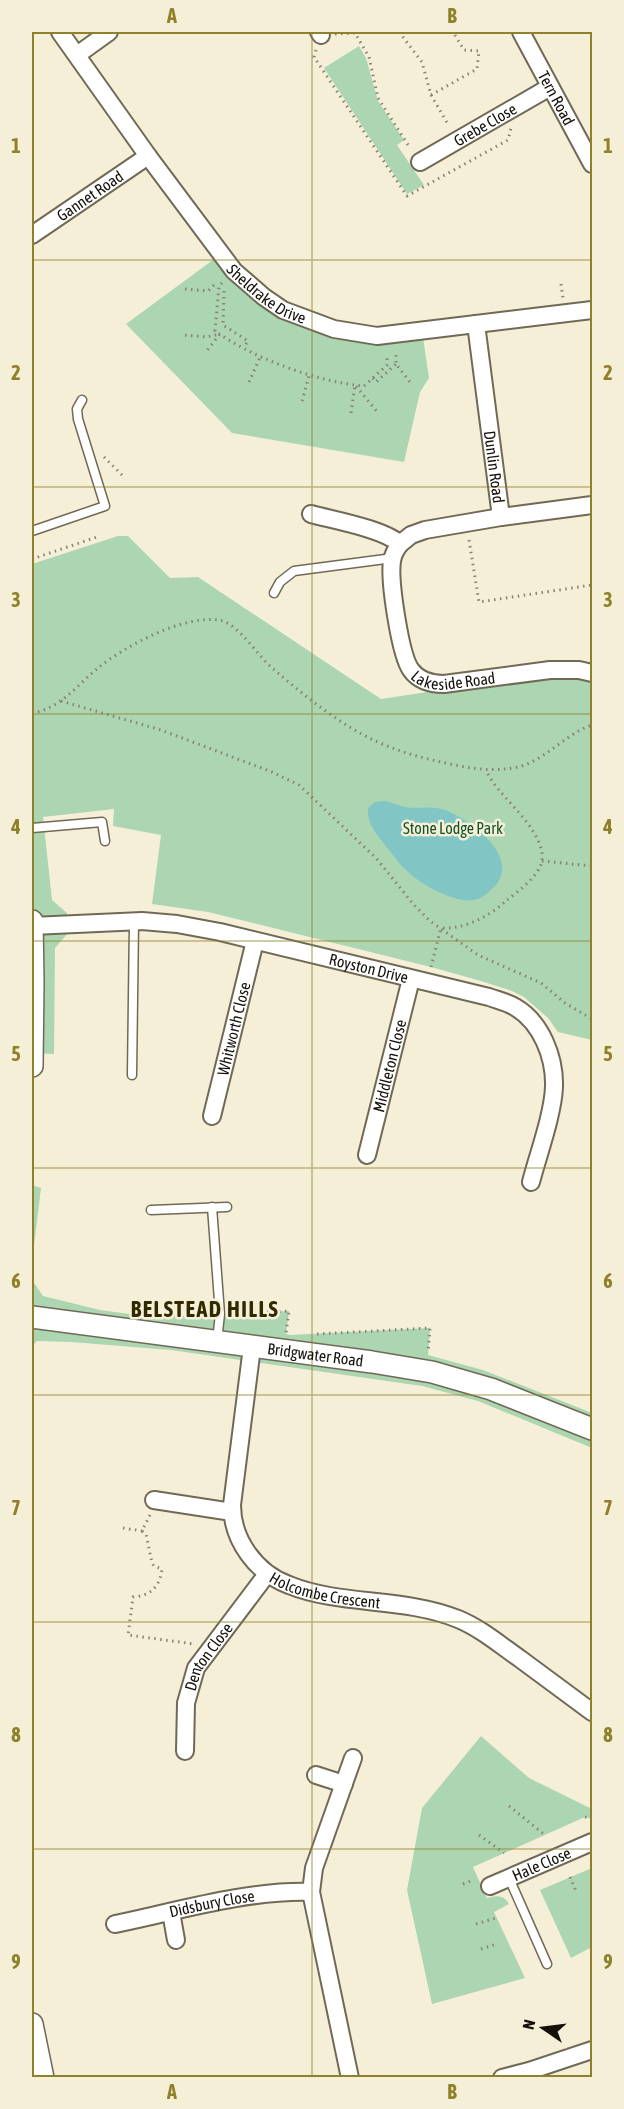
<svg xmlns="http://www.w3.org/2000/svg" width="624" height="2109" font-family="'Asap Condensed',sans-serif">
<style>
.green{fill:#acd5b2}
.water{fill:#82c5c5}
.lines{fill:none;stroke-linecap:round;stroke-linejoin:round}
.service-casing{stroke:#706955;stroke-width:11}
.minor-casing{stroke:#706955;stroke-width:20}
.tertiary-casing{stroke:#706955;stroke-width:24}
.path{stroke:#888374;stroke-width:3;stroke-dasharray:1.5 4.5;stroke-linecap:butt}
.service{stroke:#fff;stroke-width:8}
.minor{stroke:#fff;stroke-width:16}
.tertiary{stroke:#fff;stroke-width:21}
.grid{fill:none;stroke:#8e8129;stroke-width:1.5;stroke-opacity:0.55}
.labels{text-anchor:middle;stroke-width:5;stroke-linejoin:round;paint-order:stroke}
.street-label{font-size:16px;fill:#14110a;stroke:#f6efd8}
.park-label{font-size:16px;fill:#125326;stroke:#f6efd8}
.district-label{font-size:22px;font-weight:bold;letter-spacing:1.5px;fill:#312a00;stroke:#f6efd8}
.neatline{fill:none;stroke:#8e8129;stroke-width:2}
.grid-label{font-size:20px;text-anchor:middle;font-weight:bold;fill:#8e8129}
</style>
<rect width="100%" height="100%" fill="#f6efd8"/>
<g class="green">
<polygon points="359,46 366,58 378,101 404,140 397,145 424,185 407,194 324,68"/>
<polygon points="221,254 234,271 320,325 422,331 429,378 420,392 404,462 232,433 126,324"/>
<polygon points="118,536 128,536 170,578 198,577 381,699 547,674 592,678 592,1040 558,1032 548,1018 524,997 512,991 481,981 431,967 208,912 152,904 161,835 113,826 114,809 43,817 52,900 67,913 69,932 55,948 54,1054 32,1053 32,564"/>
<polygon points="32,1185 41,1188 32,1262"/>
<polygon points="32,1280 43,1296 100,1310 151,1317 289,1311 286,1334 290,1335 430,1328 428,1355 483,1370 592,1413 592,1448 478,1401 422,1386 171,1350 71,1342 37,1341 32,1346"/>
<path d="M 481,1736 L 529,1778 L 592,1809 L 592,1819 L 585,1817 L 473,1867 L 487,1898 C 497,1895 504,1895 509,1904 L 494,1912 L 525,1978 L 432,2004 L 407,1890 L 422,1808 Z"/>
<polygon points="592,1868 592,1947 571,1958 540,1890"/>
</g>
<path class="water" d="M 386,801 C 394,804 403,807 412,808 C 424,808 436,806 448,811 C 473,822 523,859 493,888 C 488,892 484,897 478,899 C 458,906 422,885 408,872 C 401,866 395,858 390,851 C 380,838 366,825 368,808 L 375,802 Z"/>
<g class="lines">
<defs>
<g id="service">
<polyline points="32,531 105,506 78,419 77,409 82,400"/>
<polyline points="274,593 280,582 294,571 393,558"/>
<polyline points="32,828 102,822 105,841"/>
<polyline points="132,1075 134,922"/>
<polyline points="212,1207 220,1314 217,1341"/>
<polyline points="151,1210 227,1207"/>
<polyline points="509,1878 547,1964"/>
</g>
<g id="minor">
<path id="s1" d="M 60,32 L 148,156 L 234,271 L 264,297 L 283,310 L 334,329 L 377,336 L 592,310"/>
<polyline points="319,32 321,35"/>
<path id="s2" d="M 521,32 L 592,164"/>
<polyline points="77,55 109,32"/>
<path id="s3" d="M 420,162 L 550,87"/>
<path id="s4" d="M 32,235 L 148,156"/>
<path id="s5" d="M 476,324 L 501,517 L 592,505"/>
<path d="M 311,514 C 333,520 384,529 400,544 L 411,535 L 425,530 L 501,517"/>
<path id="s6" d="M 400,544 C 396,549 393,554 392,561 C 389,580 400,655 411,670 C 419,681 431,684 444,684 L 550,670 L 579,670 L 592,673"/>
<path id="s7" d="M 32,926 L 142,921 L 177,924 L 220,932 L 489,997 C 497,1000 507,1002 515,1007 C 541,1022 555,1057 554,1087 C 553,1114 538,1155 531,1182"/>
<path id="s8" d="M 212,1116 L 255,941"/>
<path id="s9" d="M 367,1155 L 411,979"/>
<path id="s10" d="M 252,1347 L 232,1505 C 232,1540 256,1573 289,1585 C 341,1606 404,1597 458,1619 C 480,1628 499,1644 519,1658 C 543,1676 568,1694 592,1712"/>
<polyline points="154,1500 232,1512"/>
<path id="s11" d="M 185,1751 L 186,1703 L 196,1668 L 267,1574"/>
<polyline points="316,1775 344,1784"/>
<path id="s12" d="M 490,1886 L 592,1842"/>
<polyline points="171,1912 176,1940"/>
<path id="s13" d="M 115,1924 C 178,1911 246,1890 311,1892"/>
<polyline points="350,2078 311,1892 314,1868 353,1758"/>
<polyline points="502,2078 529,2071 592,2050"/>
</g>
<g id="tertiary">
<polyline points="32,921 33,982 32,1066"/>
<path id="s14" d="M 32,1317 L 372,1362 L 432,1372 L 491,1389 L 592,1429"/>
<polyline points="32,2024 43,2078"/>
</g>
</defs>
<use href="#service" class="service-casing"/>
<use href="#minor" class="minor-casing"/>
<use href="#tertiary" class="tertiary-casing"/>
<g class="path">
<polyline points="399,32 422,62 431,95 449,126"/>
<polyline points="335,34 355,33 369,57 378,98 410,148"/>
<polyline points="316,50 314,57 407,196 508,140 511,128"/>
<polyline points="431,95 477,69 479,51 464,50 453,32"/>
<path d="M 222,283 L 219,286 L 215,331 C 253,358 317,382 364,386 L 387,365 L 387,355"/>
<polyline points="561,284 563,298"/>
<polyline points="185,289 208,291 216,283"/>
<polyline points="224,291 223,325 248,341 244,347"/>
<polyline points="185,335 207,337 220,334 205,353"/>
<polyline points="396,355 396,364 410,382"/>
<polyline points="373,378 376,382 396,364"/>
<polyline points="249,382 261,355"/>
<polyline points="302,401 309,376"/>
<polyline points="351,413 355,385 379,414"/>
<polyline points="104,457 122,475"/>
<polyline points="469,540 479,602 592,585"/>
<polyline points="32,559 97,537"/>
<polyline points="61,701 161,730 272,772 299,785 376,858 414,905 430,921 478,955 541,983 565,1003 592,1019"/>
<path d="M 32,713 C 60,709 77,685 98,668 C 125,646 183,615 219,620 C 238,623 257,655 272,668 C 305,696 341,726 380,743 C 403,753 426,759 450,764 C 473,769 494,772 518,767 C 546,760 565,734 592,725"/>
<polyline points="542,861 592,866"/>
<path d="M 443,928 C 466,929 489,916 506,901 C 518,891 540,876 542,860 C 545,836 513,807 499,790 C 494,785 490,777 486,771"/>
<polyline points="431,967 441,928"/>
<polyline points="231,1314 289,1311 286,1333"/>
<polyline points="180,1316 209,1315"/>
<polyline points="317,1334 430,1328 428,1353"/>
<path d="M 150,1515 L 142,1531 L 146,1534 L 152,1563 L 154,1566 L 162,1569 C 160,1586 151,1596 133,1597 L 128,1635 L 194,1644"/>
<polyline points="123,1528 142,1531"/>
<polyline points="509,1806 545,1835"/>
<polyline points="585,1817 592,1819"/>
<polyline points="479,1835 504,1853"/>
<polyline points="570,1877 577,1893"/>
<polyline points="463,1884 474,1880"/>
<polyline points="476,1924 496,1918"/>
<polyline points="481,1949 497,1944"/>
</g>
<use href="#service" class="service"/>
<use href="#minor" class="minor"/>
<use href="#tertiary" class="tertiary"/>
</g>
<path class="grid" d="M 312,32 L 312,2078M 32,260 L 592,260M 32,487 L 592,487M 32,714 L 592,714M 32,941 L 592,941M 32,1168 L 592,1168M 32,1395 L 592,1395M 32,1622 L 592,1622M 32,1849 L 592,1849"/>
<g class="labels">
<g class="street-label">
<text dy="6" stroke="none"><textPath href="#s2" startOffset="75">Tern Road</textPath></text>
<text dy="6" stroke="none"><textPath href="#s3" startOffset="75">Grebe Close</textPath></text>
<text dy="6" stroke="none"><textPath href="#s4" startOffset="70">Gannet Road</textPath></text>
<text dy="6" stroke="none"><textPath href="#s1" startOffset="336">Sheldrake Drive</textPath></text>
<text dy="6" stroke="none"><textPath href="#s5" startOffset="144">Dunlin Road</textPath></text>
<text dy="6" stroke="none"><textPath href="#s6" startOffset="177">Lakeside Road</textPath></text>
<text dy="6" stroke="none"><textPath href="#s7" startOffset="342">Royston Drive</textPath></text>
<text dy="6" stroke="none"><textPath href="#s8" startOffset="90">Whitworth Close</textPath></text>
<text dy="6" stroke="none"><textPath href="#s9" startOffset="92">Middleton Close</textPath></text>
<text dy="6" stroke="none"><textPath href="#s14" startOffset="286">Bridgwater Road</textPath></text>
<text dy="6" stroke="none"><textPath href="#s10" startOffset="300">Holcombe Crescent</textPath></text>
<text dy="6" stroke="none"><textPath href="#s11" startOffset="100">Denton Close</textPath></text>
<text dy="6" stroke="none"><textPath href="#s12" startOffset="56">Hale Close</textPath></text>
<text dy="6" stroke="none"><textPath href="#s13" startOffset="99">Didsbury Close</textPath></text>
</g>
<g class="park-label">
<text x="453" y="834">Stone Lodge Park</text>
</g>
<g class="district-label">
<text x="205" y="1317">BELSTEAD HILLS</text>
</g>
</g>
<rect width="624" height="2109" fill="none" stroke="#f6efd8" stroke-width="66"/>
<g transform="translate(543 2028) rotate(284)" stroke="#f6efd8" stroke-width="4.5" paint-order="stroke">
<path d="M0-4.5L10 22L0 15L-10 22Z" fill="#14110a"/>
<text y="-9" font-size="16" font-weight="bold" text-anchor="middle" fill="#14110a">N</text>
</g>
<rect x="33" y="33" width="558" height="2043" class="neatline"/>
<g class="grid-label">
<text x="172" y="23">A</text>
<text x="452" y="23">B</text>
<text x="16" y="153">1</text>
<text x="608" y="153">1</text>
<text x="16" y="380">2</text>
<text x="608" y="380">2</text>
<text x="16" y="607">3</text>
<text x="608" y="607">3</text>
<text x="16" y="834">4</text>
<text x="608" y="834">4</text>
<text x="16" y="1061">5</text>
<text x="608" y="1061">5</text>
<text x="16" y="1288">6</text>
<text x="608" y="1288">6</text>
<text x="16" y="1515">7</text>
<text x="608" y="1515">7</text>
<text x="16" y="1742">8</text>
<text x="608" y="1742">8</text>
<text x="16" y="1969">9</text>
<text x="608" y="1969">9</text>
<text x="172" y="2099">A</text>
<text x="452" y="2099">B</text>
</g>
</svg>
